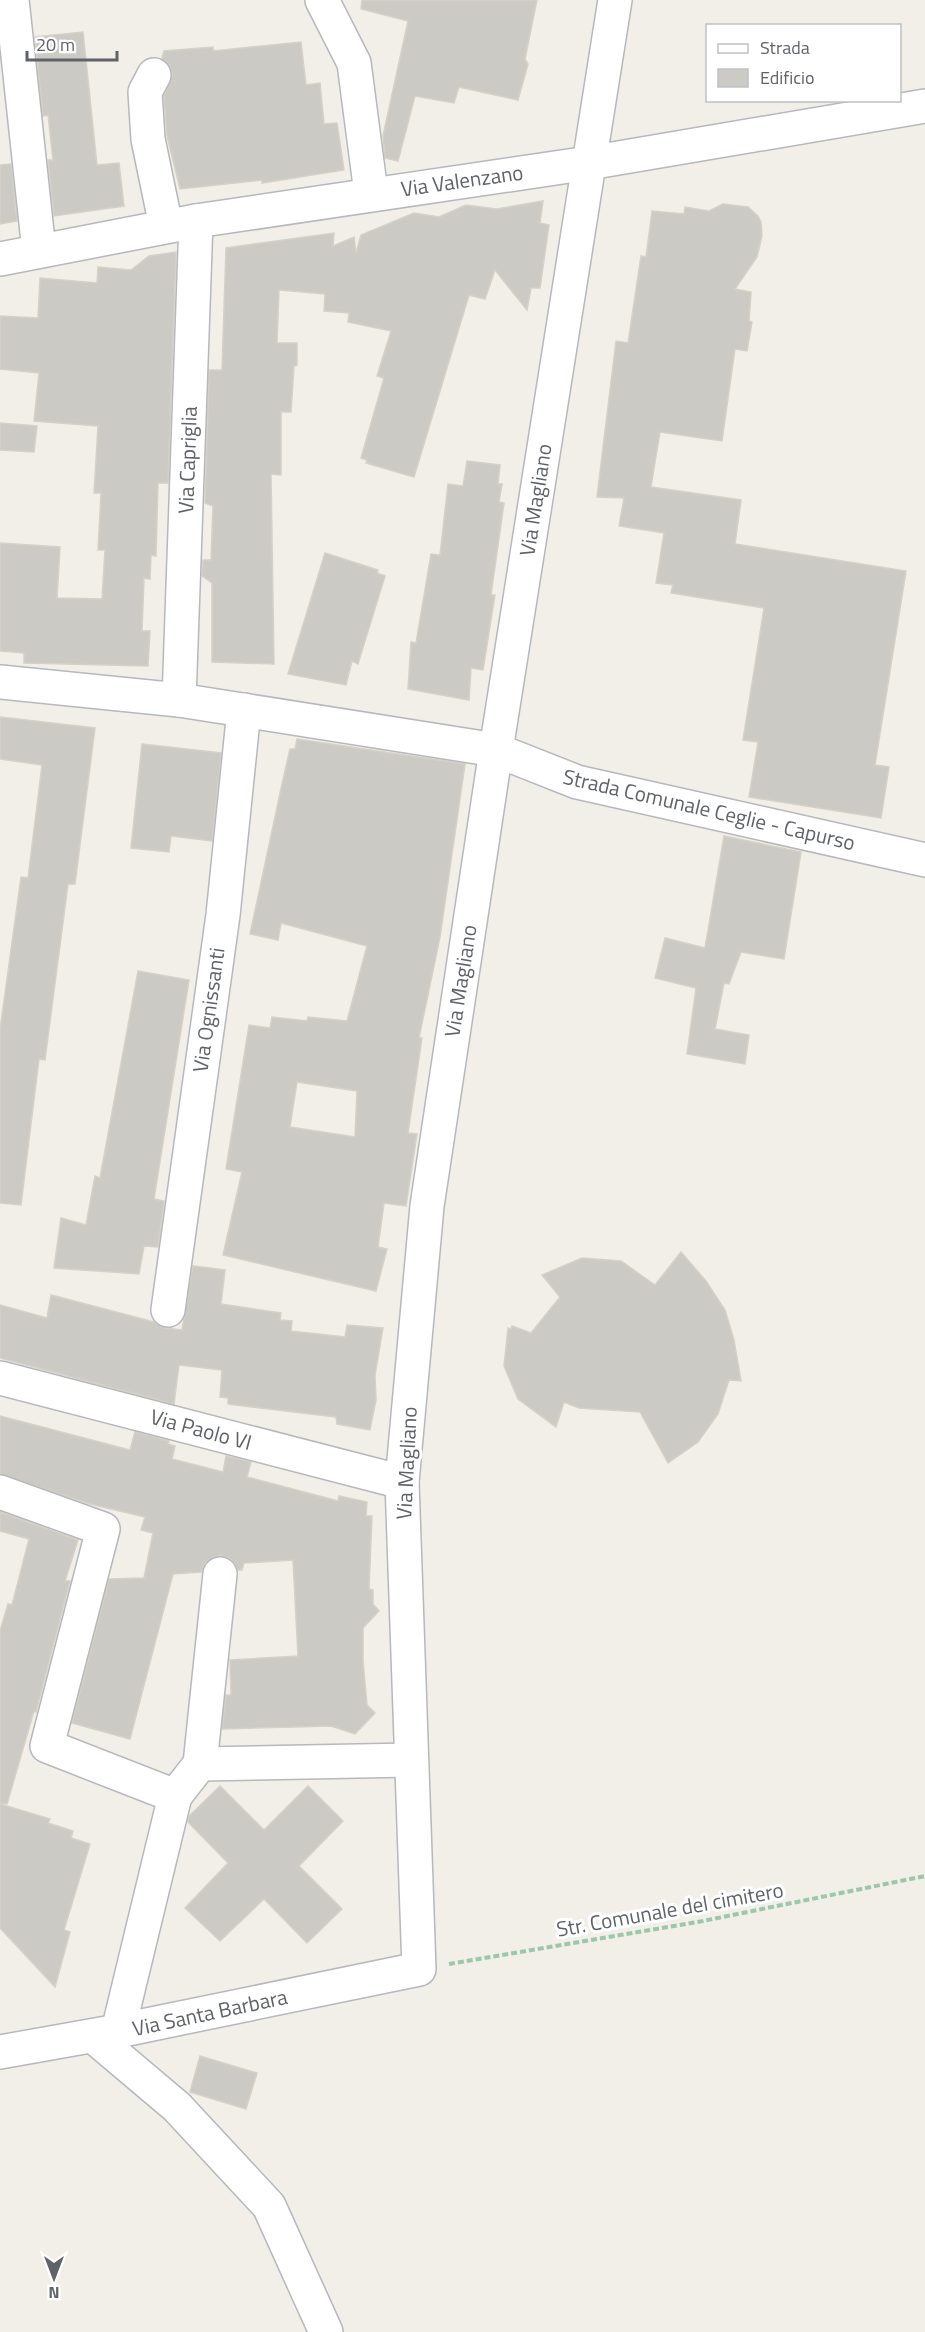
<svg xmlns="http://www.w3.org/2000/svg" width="925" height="2332" font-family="'Titillium Web',sans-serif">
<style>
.building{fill:#cccac5;stroke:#d6d1c6;stroke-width:1.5;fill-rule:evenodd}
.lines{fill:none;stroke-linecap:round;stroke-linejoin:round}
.minor-casing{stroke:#b5b8bc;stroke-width:36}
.tertiary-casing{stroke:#b5b8bc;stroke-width:36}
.path{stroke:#9cc7a9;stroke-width:4;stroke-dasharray:6 3;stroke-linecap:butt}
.minor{stroke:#fff;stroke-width:33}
.tertiary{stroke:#fff;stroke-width:33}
.labels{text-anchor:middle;stroke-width:6;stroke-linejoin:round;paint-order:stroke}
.street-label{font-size:21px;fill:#5f6368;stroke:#fff}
</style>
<rect width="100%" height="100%" fill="#f1efe8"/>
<g class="building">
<polygon points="362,0 537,0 525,59 528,64 518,100 459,87 454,103 415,96 398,161 385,158 383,136 408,21 361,9"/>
<polygon points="83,32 97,165 119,163 124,206 54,216 48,160 53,160 48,115 43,116 35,37"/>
<polygon points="301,42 306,85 320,83 324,124 337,123 344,170 262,183 262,180 180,189 167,136 164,96 173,75 170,66 162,58 164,51 213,47 213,51"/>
<polygon points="11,164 17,221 0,224 0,165"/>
<polygon points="543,201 540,223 549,225 540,288 531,288 527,310 495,270 485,299 469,295 414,477 366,463 367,460 361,458 384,378 377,376 391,331 348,322 349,313 324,311 325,294 279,290 277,343 297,343 297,365 294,366 291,412 281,412 281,475 271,474 274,664 212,662 212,583 202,576 203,560 211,560 213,506 205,503 209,370 222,370 226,248 334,233 333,246 354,237 356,253 361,235 414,213 439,217 466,205 497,209"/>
<polygon points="723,204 748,207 758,216 761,222 762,236 757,257 735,289 751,292 749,321 752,322 747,351 735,349 722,441 660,432 651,487 741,500 735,544 906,571 875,765 889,767 881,818 749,797 758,742 743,740 764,608 671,593 673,585 656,583 664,533 619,526 624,498 597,497 616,341 628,343 641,256 646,257 652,211 684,214 685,207 709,211"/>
<polygon points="176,252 168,483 158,483 156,556 151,555 150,579 144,578 142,631 150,631 148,666 24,663 24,653 0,651 0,543 60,547 57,598 102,599 105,550 98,550 101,493 94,493 98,426 34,421 39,373 0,369 0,316 38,318 40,278 97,283 98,267 131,270 149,256"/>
<polygon points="0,423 37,426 34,452 0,450"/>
<polygon points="467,461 500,465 498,484 502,484 499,502 504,503 491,595 495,595 483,670 471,668 469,700 408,689 411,642 416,643 431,554 440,555 448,484 463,486"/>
<polygon points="325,553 378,570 377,573 385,576 358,664 352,661 346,685 288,674"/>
<polygon points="0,717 95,728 75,884 68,884 45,1060 39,1059 21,1205 0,1203 0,1030 21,877 28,878 42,765 0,759"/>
<path d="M 297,739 L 465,764 L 440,937 L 419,1038 L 422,1038 L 408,1133 L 417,1134 L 406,1206 L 384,1203 L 378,1247 L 387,1249 L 376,1291 L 223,1255 L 242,1172 L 226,1169 L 249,1025 L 270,1028 L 272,1017 L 307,1021 L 308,1017 L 347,1021 L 367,946 L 281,923 L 278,940 L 250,934 L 282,784 L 290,749 L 295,749 ZM 297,1082 L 357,1091 L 355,1137 L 290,1127 Z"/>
<polygon points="142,744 221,753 212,841 171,836 169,852 131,848"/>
<polygon points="724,836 801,852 784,959 741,952 729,984 724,983 715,1029 749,1035 745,1064 687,1054 696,988 655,978 665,938 705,948"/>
<polygon points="138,971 189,980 154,1199 164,1201 158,1247 144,1246 139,1274 54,1268 61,1218 86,1225 95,1176 100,1178"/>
<polygon points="681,1252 706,1281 725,1310 734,1340 741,1381 729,1380 718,1414 698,1442 668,1463 640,1412 579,1408 564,1402 556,1427 518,1399 504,1366 508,1328 511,1329 512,1326 531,1333 560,1297 542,1275 582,1258 621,1261 655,1285"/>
<polygon points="193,1266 225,1270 221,1304 281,1313 280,1320 292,1321 291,1331 345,1337 347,1325 383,1328 375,1375 376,1400 370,1430 337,1424 336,1417 228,1404 228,1398 220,1397 222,1370 179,1365 174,1404 0,1358 0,1305 47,1318 51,1295 154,1322 165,1328 182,1330"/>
<polygon points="0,1416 130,1450 135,1432 169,1441 168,1444 175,1446 172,1459 223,1472 226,1456 251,1462 247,1477 338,1501 339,1496 367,1502 366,1516 372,1516 369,1589 373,1590 373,1604 379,1611 363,1628 363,1661 367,1705 375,1713 355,1734 331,1726 222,1729 226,1695 231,1695 230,1660 298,1656 293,1560 244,1563 242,1570 238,1570 231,1559 221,1555 213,1557 205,1563 201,1572 173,1574 130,1739 72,1723 109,1579 144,1578 153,1533 141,1530 145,1517 90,1504 0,1474"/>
<polygon points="0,1512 78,1540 65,1581 70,1581 36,1712 34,1711 7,1804 0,1803 0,1631 8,1604 12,1605 29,1539 0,1531"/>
<polygon points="220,1786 264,1830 308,1786 343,1821 299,1866 342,1909 307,1943 264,1899 220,1941 185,1908 228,1863 188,1822 189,1816"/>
<polygon points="0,1804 50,1819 48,1823 73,1831 71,1838 90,1844 64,1930 70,1932 55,1987 0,1928"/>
<polygon points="200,2056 257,2073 246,2109 190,2092"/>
</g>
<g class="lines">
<defs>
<g id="minor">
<polyline points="12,0 39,251"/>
<polyline points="322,0 354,63 371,193"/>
<polyline points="154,75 145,92 148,139 166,226"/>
<polyline points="0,682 179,700 496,750 577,782 925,860"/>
<polyline points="179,700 196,221"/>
<polyline points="168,1310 223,915 244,710"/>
<polyline points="0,1378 402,1482"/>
<polyline points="0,1492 103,1529 47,1746 175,1796"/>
<polyline points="200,1764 411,1760"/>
<polyline points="118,2031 175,1796 200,1764 220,1574"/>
<polyline points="93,2036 177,2107 269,2206 326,2332"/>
<polyline points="0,2052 118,2031 419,1969 402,1482 427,1206 496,750 615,0"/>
</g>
<polyline id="tertiary" points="0,259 196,221 589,163 925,106"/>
</defs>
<use href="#minor" class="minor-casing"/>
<use href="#tertiary" class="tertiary-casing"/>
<polyline class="path" points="449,1964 703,1921 925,1876"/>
<use href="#minor" class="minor"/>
<use href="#tertiary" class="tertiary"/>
</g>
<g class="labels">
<g class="street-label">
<text transform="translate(462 181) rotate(-8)" y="7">Via Valenzano</text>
<text transform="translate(188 460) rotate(-88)" y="7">Via Capriglia</text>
<text transform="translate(536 500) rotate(-81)" y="7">Via Magliano</text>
<text transform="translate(709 810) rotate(13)" y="7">Strada Comunale Ceglie - Capurso</text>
<text transform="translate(461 981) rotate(-81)" y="7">Via Magliano</text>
<text transform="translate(209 1010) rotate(-82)" y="7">Via Ognissanti</text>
<text transform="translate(201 1430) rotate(15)" y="7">Via Paolo VI</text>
<text transform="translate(407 1463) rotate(-87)" y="7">Via Magliano</text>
<text transform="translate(670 1910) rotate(-10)" y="7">Str. Comunale del cimitero</text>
<text transform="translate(210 2013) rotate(-12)" y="7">Via Santa Barbara</text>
</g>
</g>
<rect x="706" y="24" width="195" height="78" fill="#ffffff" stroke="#bfc1c3" stroke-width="1.5"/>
<rect x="718" y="44" width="30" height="9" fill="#ffffff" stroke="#bfc1c3" stroke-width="1.5"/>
<text x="760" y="54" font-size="18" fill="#5f6368">Strada</text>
<rect x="718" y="69" width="30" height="18" fill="#cccac5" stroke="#bfc1c3" stroke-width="1.5"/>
<text x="760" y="84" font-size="18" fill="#5f6368">Edificio</text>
<g transform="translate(54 2278) rotate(180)" stroke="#ffffff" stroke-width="4.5" paint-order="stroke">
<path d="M0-4.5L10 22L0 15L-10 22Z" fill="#5f6368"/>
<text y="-9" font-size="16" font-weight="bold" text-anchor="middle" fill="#5f6368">N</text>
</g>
<path d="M27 51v9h90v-9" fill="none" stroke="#5f6368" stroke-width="3"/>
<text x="36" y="51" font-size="18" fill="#5f6368" stroke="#ffffff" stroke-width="4.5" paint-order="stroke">20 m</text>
</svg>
